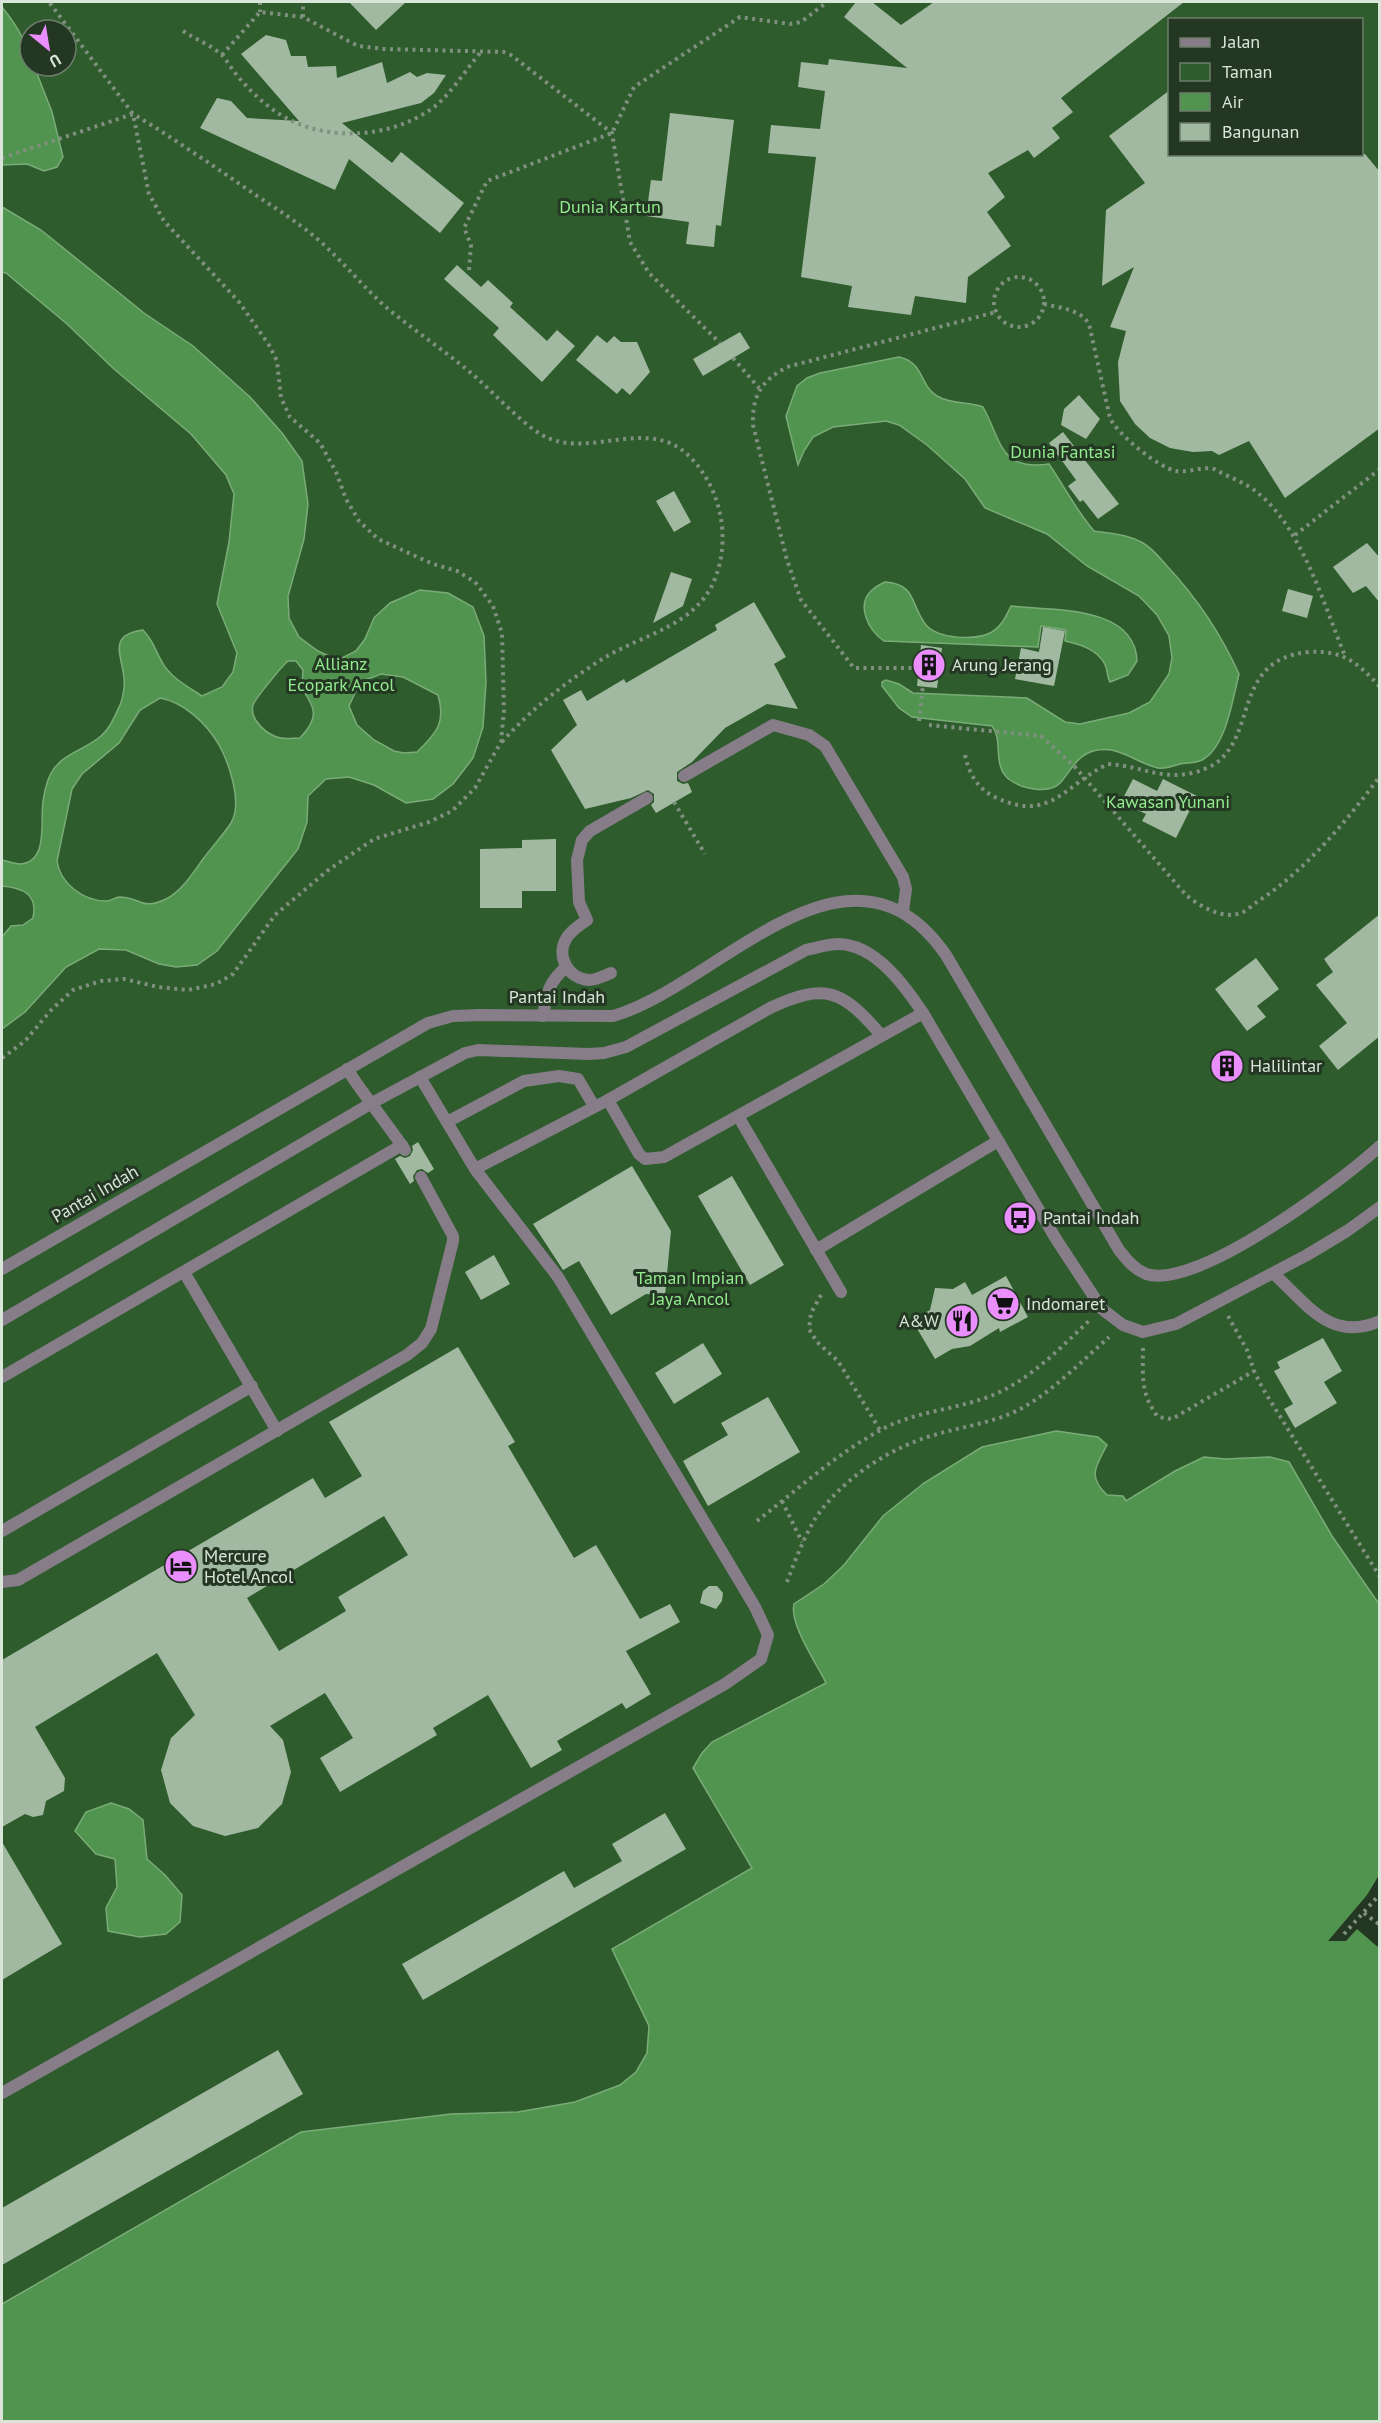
<svg xmlns="http://www.w3.org/2000/svg" width="1381" height="2423" font-family="'PT Sans',sans-serif">
<style>
.green{fill:#2e5c2d;fill-rule:evenodd}
.water{fill:#51944f;stroke:#7aac78;stroke-width:1.5;fill-rule:evenodd}
.pier{fill:#243723}
.building{fill:#a1b9a0;fill-rule:evenodd}
.lines{fill:none;stroke-linecap:round;stroke-linejoin:round}
.path{stroke:#80907f;stroke-width:4;stroke-dasharray:3 4.5;stroke-linecap:butt}
.service{stroke:#867d88;stroke-width:12}
.tertiary{stroke:#867d88;stroke-width:12}
.labels{text-anchor:middle;stroke-width:6;stroke-linejoin:round;paint-order:stroke}
.park-label{font-size:18px;fill:#92ec8f;stroke:#243723}
.poi-label{font-size:18px;fill:#d9e5d8;stroke:#243723;text-anchor:start}
.street-label{font-size:18px;fill:#d9e5d8;stroke:#243723}
</style>
<rect width="100%" height="100%" fill="#243723"/>
<path class="green" d="M 2,2 L 1379,2 L 1379,2421 L 2,2422 ZM 1170,20 L 1362,20 L 1362,154 L 1170,154 ZM 30,30 L 66,30 L 66,66 L 30,66 Z"/>
<g class="water">
<path d="M 2,7 C 15,23 30,45 30,66 L 34,66 L 52,112 L 63,157 L 57,167 L 44,171 L 27,164 L 2,165 Z"/>
<path d="M 2,207 L 41,230 L 144,313 L 193,346 L 250,397 L 282,433 L 302,461 L 308,504 L 304,539 L 288,596 L 289,618 L 299,637 L 318,651 L 338,660 L 356,651 L 365,639 L 374,618 L 390,603 L 420,590 L 448,593 L 473,607 L 484,636 L 486,682 L 483,727 L 473,758 L 453,784 L 433,799 L 406,803 L 374,785 L 349,777 L 326,779 L 308,796 L 307,822 L 298,849 L 217,951 L 197,965 L 176,967 L 159,964 L 126,950 L 99,949 L 66,967 L 25,1012 L 2,1029 L 2,937 L 11,926 L 23,925 L 33,918 C 38,894 23,888 2,886 L 2,860 C 7,861 14,864 20,864 C 49,862 40,821 43,802 C 44,794 47,782 50,775 C 60,754 85,750 101,736 C 110,728 115,716 120,705 C 123,698 125,686 124,678 C 122,655 107,635 143,630 C 155,643 154,649 162,662 C 170,677 188,687 202,696 L 222,687 L 233,672 L 237,653 L 217,604 L 229,542 L 234,494 L 226,475 L 191,434 L 114,369 L 67,324 L 6,273 L 2,272 ZM 288,661 L 296,661 L 303,670 L 302,689 C 317,709 318,719 300,738 C 294,738 287,739 281,738 C 268,736 249,720 253,705 C 255,699 282,666 288,661 ZM 381,674 L 403,677 L 438,695 C 446,722 437,733 417,752 L 404,753 L 394,751 L 374,740 L 357,725 L 349,706 L 360,682 ZM 160,698 C 184,702 207,724 219,745 C 229,763 243,803 231,823 C 223,835 212,847 203,859 C 193,873 182,891 166,899 C 141,911 141,897 119,897 C 114,898 110,901 106,901 C 83,901 60,883 57,861 L 72,789 L 82,774 L 119,743 L 140,710 Z"/>
<path d="M 899,357 C 925,363 919,385 937,396 C 952,405 969,401 983,407 C 1002,441 999,471 1049,464 C 1064,486 1076,510 1094,531 C 1111,534 1128,534 1143,543 C 1152,548 1160,558 1167,566 C 1197,598 1221,634 1239,674 C 1233,698 1226,748 1202,760 C 1196,763 1187,763 1180,764 C 1174,766 1164,769 1158,768 C 1135,763 1119,744 1093,751 C 1077,756 1071,770 1061,782 C 1050,795 1023,789 1010,780 C 991,766 1004,740 992,726 L 912,717 L 899,708 L 882,686 L 882,682 L 886,680 L 899,684 L 913,693 L 1027,698 L 1065,722 L 1080,724 L 1129,713 L 1150,702 L 1169,674 L 1172,658 L 1169,636 L 1157,615 L 1139,596 L 1087,566 L 1047,534 L 985,508 L 965,479 L 927,445 L 899,425 L 886,421 L 833,427 L 813,437 L 804,451 L 798,465 L 786,416 L 797,386 L 807,378 L 820,373 Z"/>
<path d="M 885,582 C 917,584 910,605 926,625 C 938,639 976,641 992,632 C 1002,626 1006,616 1011,606 C 1050,611 1135,604 1137,661 L 1128,675 L 1110,682 C 1107,677 1108,673 1106,667 C 1100,650 1080,644 1065,641 L 1066,630 L 1041,626 L 1038,647 L 884,641 C 869,631 855,605 872,590 C 875,587 881,584 885,582 Z"/>
<path d="M 1056,1431 L 1098,1437 L 1107,1445 C 1096,1466 1087,1476 1107,1495 L 1123,1496 L 1126,1501 L 1175,1471 L 1204,1457 L 1225,1459 L 1270,1457 L 1289,1462 L 1332,1536 L 1379,1604 L 1379,2421 L 2,2421 L 2,2304 L 301,2132 L 451,2114 L 518,2112 L 575,2102 L 620,2085 L 636,2072 L 647,2053 L 649,2026 L 612,1949 L 752,1868 L 693,1768 L 702,1753 L 712,1742 L 826,1683 C 817,1664 789,1624 794,1604 L 824,1584 L 844,1565 L 883,1516 L 924,1483 L 982,1447 Z"/>
<polygon points="111,1803 129,1809 143,1820 147,1859 165,1875 182,1895 180,1922 166,1934 140,1937 108,1931 106,1908 117,1887 115,1859 96,1854 75,1831 86,1812"/>
</g>
<polygon class="pier" points="1379,1875 1379,1948 1357,1929 1346,1941 1328,1941 1367,1895"/>
<g class="building">
<polygon points="349,2 406,2 376,30"/>
<polygon points="856,2 872,2 901,25 934,2 1184,2 1061,98 1073,112 1052,128 1060,138 1034,158 1028,150 988,173 1005,197 987,212 1011,246 968,277 966,303 915,296 911,315 848,307 852,286 801,277 816,157 768,153 771,125 820,129 825,91 798,87 801,62 828,65 829,59 907,68 844,17"/>
<polygon points="266,35 286,40 291,56 306,56 308,67 336,66 337,78 382,62 387,83 410,72 417,77 427,73 446,75 434,93 421,103 342,123 392,163 401,152 464,203 440,233 349,159 335,190 200,128 217,98 231,101 247,118 299,121 241,54"/>
<polygon points="1170,90 1170,154 1365,154 1380,172 1380,428 1285,498 1249,441 1219,455 1212,451 1193,452 1170,448 1150,438 1135,424 1120,401 1118,362 1126,331 1110,327 1134,267 1102,286 1106,210 1145,183 1109,136"/>
<polygon points="670,113 734,120 721,226 716,225 714,247 686,244 689,222 646,216 651,180 662,181"/>
<polygon points="457,265 481,287 488,280 513,303 510,307 547,341 557,330 575,346 542,382 493,335 499,328 444,279"/>
<polygon points="740,332 750,348 703,376 693,359"/>
<polygon points="597,335 607,343 614,336 621,342 637,342 650,372 630,395 622,388 617,394 576,360"/>
<polygon points="1079,395 1100,419 1086,439 1061,425 1064,409"/>
<polygon points="1063,432 1119,504 1098,519 1083,500 1080,502 1068,486 1076,480 1049,443"/>
<polygon points="674,491 691,522 674,532 656,501"/>
<polygon points="1367,543 1380,558 1380,603 1366,586 1353,593 1333,567"/>
<polygon points="671,572 692,579 683,606 653,623"/>
<polygon points="1288,589 1313,596 1307,618 1282,611"/>
<polygon points="754,602 786,657 774,664 798,709 767,704 725,728 692,762 677,772 677,781 683,784 688,783 692,792 656,813 651,805 654,802 654,794 648,790 631,798 585,809 551,750 577,725 563,700 581,690 587,701 624,679 626,683 717,630 715,625"/>
<polygon points="1043,627 1065,631 1054,686 1015,679 1021,648 1039,652"/>
<polygon points="921,645 942,648 937,688 917,686"/>
<polygon points="1133,779 1157,791 1163,779 1197,796 1176,838 1142,821 1146,814 1121,802"/>
<polygon points="556,839 556,891 522,891 522,908 480,908 480,849 522,848 522,840"/>
<polygon points="1380,914 1380,1036 1338,1070 1319,1046 1347,1023 1316,985 1333,972 1324,959"/>
<polygon points="1256,958 1279,989 1257,1006 1266,1017 1247,1031 1215,989"/>
<polygon points="418,1142 434,1169 428,1173 422,1169 417,1170 413,1176 414,1181 410,1184 395,1159 400,1156 405,1158 410,1156 413,1150 412,1146"/>
<polygon points="632,1166 671,1231 665,1296 646,1294 611,1315 579,1261 563,1270 533,1224"/>
<polygon points="732,1176 784,1265 750,1285 698,1196"/>
<polygon points="494,1255 510,1284 481,1300 465,1272"/>
<polygon points="1006,1276 1028,1317 1000,1332 999,1328 970,1346 952,1349 935,1359 912,1320 930,1310 935,1288 953,1289 965,1282 972,1295"/>
<polygon points="1323,1338 1342,1371 1324,1382 1337,1403 1295,1428 1284,1409 1293,1404 1274,1371 1280,1368 1277,1362"/>
<polygon points="703,1343 722,1374 674,1404 655,1373"/>
<path d="M 458,1347 L 515,1442 L 508,1446 L 574,1558 L 596,1545 L 640,1619 L 670,1604 L 680,1622 L 626,1651 L 651,1694 L 626,1709 L 622,1703 L 557,1741 L 562,1750 L 531,1768 L 488,1695 L 433,1728 L 437,1735 L 340,1792 L 320,1758 L 353,1738 L 325,1693 L 270,1726 L 283,1740 L 291,1772 L 282,1804 L 258,1828 L 225,1836 L 193,1826 L 170,1803 L 161,1770 L 171,1738 L 195,1715 L 157,1653 L 35,1727 L 65,1778 L 64,1791 L 46,1801 L 43,1815 L 33,1817 L 25,1814 L 2,1827 L 2,1660 L 313,1478 L 325,1498 L 362,1476 L 329,1422 ZM 384,1516 L 408,1555 L 338,1597 L 346,1611 L 279,1651 L 247,1598 Z"/>
<polygon points="768,1397 800,1452 708,1506 683,1461 728,1435 721,1423"/>
<polygon points="709,1586 717,1586 723,1593 722,1601 716,1609 700,1603 703,1591"/>
<polygon points="665,1813 686,1849 423,2000 402,1964 564,1871 574,1888 622,1861 612,1844"/>
<polygon points="2,1842 62,1944 2,1980"/>
<polygon points="278,2050 303,2094 2,2265 2,2208"/>
</g>
<g class="lines">
<g class="path">
<polyline points="260,2 260,12"/>
<polyline points="303,17 303,2"/>
<path d="M 183,31 C 195,39 211,45 222,55 C 226,59 229,65 233,70 C 244,85 259,100 275,111 C 320,143 390,140 434,107 C 450,95 467,68 481,52"/>
<polyline points="222,55 260,12 303,17 358,46 384,49 504,52 511,55 612,133 630,242 649,273 720,343"/>
<path d="M 2,158 L 133,114 L 153,126 C 187,148 221,171 254,194 C 275,208 296,221 315,237 C 341,259 362,286 387,308 C 417,333 450,354 479,380 C 497,396 528,430 548,438 C 592,457 647,418 687,454 C 720,485 731,535 716,576 C 698,626 645,633 604,658 C 567,681 531,709 502,742"/>
<polyline points="469,270 471,245 464,228 487,181 612,133 634,87 740,17 790,24 801,22 827,2"/>
<circle cx="1019" cy="302" r="25"/>
<path d="M 1044,304 C 1060,308 1080,309 1089,324 L 1110,418 C 1117,434 1159,468 1176,471 C 1189,473 1202,466 1214,469 C 1228,477 1247,483 1259,494 C 1302,529 1324,605 1345,656"/>
<polyline points="733,358 759,388"/>
<polyline points="1295,535 1380,469"/>
<path d="M 919,668 L 854,668 L 801,600 L 787,560 L 753,425 C 752,396 761,381 787,367 L 996,312"/>
<polyline points="919,721 923,686"/>
<path d="M 929,725 L 1041,736 L 1075,767 L 1186,895 C 1200,906 1222,920 1241,913 C 1247,911 1252,905 1257,902 C 1305,871 1346,822 1380,776"/>
<path d="M 965,755 C 969,774 978,790 997,798 C 1051,823 1065,784 1108,764 C 1145,766 1168,785 1207,768 C 1261,744 1228,659 1309,652 C 1344,650 1358,663 1380,687"/>
<polyline points="674,802 705,854"/>
<polyline points="2,1058 25,1041 52,1009 73,990 101,981 124,979 158,987 188,990 216,984 233,974 275,915 327,871 374,839 429,822 452,811 475,788 501,742 504,711 502,633 493,606 475,582 457,571 433,564 378,539 359,521 346,499 336,472 320,443 290,417 281,398 277,361 269,345 239,302 164,221 149,194 133,114 49,2"/>
<polyline points="821,1295 811,1313 809,1329 817,1342 838,1361 880,1430"/>
<polyline points="1228,1316 1247,1350 1254,1371 1263,1389 1380,1577"/>
<path d="M 1143,1348 C 1143,1377 1140,1393 1158,1417 L 1172,1419 L 1254,1371"/>
<polyline points="782,1501 802,1542"/>
<path d="M 757,1521 C 797,1490 835,1455 879,1431 C 913,1411 957,1410 993,1395 C 1031,1379 1060,1348 1090,1320"/>
<path d="M 787,1582 C 795,1561 803,1539 815,1519 C 839,1483 879,1455 919,1440 C 953,1427 992,1425 1024,1407 C 1055,1389 1082,1361 1109,1337"/>
<polyline points="1364,1913 1380,1925"/>
<polyline points="1344,1934 1380,1894"/>
</g>
<g class="service">
<polyline points="684,776 773,725 809,735 825,746 903,877 906,889 903,912"/>
<path d="M 611,973 C 604,976 596,980 589,980 C 568,979 556,956 566,939 C 570,931 580,925 587,920 L 579,902 L 577,860 L 582,840 L 590,831 L 647,798"/>
<path d="M 543,1016 C 547,993 548,983 566,967"/>
<path d="M 347,1069 C 365,1097 386,1122 405,1150"/>
<polyline points="608,1100 639,1154 645,1159 664,1157 923,1013"/>
<polyline points="738,1116 841,1292"/>
<polyline points="447,1122 524,1081 559,1076 578,1079 594,1106"/>
<path d="M 475,1169 L 608,1100 L 770,1008 C 826,982 842,990 881,1035"/>
<polyline points="816,1250 998,1141"/>
<polyline points="184,1272 277,1431"/>
<path d="M 1274,1274 C 1307,1304 1331,1343 1380,1321"/>
<polyline points="2,1377 402,1145"/>
<polyline points="2,1531 252,1386"/>
<polyline points="2,1582 18,1580 407,1355 422,1343 431,1329 453,1241 453,1236 421,1177"/>
<polyline points="2,2093 725,1684 761,1659 768,1635 755,1607 558,1277 475,1169 420,1077"/>
</g>
<g class="tertiary">
<path d="M 2,1269 L 428,1023 L 453,1016 L 479,1015 L 613,1016 C 718,986 849,815 946,955 L 1119,1250 C 1127,1260 1134,1269 1146,1274 C 1196,1291 1342,1181 1380,1146"/>
<path d="M 2,1320 L 370,1104 L 465,1053 L 478,1050 L 588,1054 L 604,1053 L 626,1047 L 806,950 C 816,948 828,944 838,944 C 875,944 905,986 923,1013 L 1056,1239 L 1102,1309 L 1123,1325 L 1143,1332 L 1176,1324 L 1307,1255 L 1347,1231 L 1380,1207"/>
</g>
</g>
<defs>
<symbol id="building-disc" viewBox="-11 -11 22 22"><circle r="9.5" fill="#ea8dfd" stroke="#243723"/><path d="M-4-6H4V6H1V3H-1V6H-4ZM-2.5-4.3h1.7v1.8h-1.7ZM.8-4.3h1.7v1.8H.8ZM-2.5-1h1.7V.8h-1.7ZM.8-1h1.7V.8H.8Z" fill="#111"/></symbol>
<symbol id="bus-disc" viewBox="-11 -11 22 22"><circle r="9.5" fill="#ea8dfd" stroke="#243723"/><path d="M-5-6H5V4H4V6H2V4H-2V6H-4V4H-5ZM-3.5-4V0h7V-4ZM-3.5 1.2v1.5H-2V1.2ZM2 1.2v1.5H3.5V1.2Z" fill="#111"/></symbol>
<symbol id="supermarket-disc" viewBox="-11 -11 22 22"><circle r="9.5" fill="#ea8dfd" stroke="#243723"/><path d="M-6-5.5h2.5l.6 2H6L4.5 2H-2.5L-4.4-4H-6ZM-1.5 3.2a1.3 1.3 0 1 0 .1 0ZM3 3.2a1.3 1.3 0 1 0 .1 0Z" fill="#111"/></symbol>
<symbol id="restaurant-disc" viewBox="-11 -11 22 22"><circle r="9.5" fill="#ea8dfd" stroke="#243723"/><path d="M-5-6h1v4h1v-4h1v4h1v-4h1v5L-1.5 .5V6h-2V.5L-5-1ZM5-6V6H3V1.5H1.5Q1.5-4 5-6Z" fill="#111"/></symbol>
<symbol id="hotel-disc" viewBox="-11 -11 22 22"><circle r="9.5" fill="#ea8dfd" stroke="#243723"/><path d="M-6-4.5h1.5V1H6V5H4.5V3h-9V5H-6ZM-4 0a1.8 1.8 0 1 1 3.6 0ZM.5 0V-2.5h3Q6-2.5 6 0Z" fill="#111"/></symbol>
</defs>
<g fill-rule="evenodd">
<use href="#building-disc" x="910" y="646" width="38" height="38"/>
<use href="#building-disc" x="1208" y="1047" width="38" height="38"/>
<use href="#bus-disc" x="1001" y="1199" width="38" height="38"/>
<use href="#supermarket-disc" x="984" y="1285" width="38" height="38"/>
<use href="#restaurant-disc" x="943" y="1302" width="38" height="38"/>
<use href="#hotel-disc" x="162" y="1547" width="38" height="38"/>
</g>
<g class="labels">
<g class="park-label">
<text x="610" y="213">Dunia Kartun</text>
<text x="1063" y="458">Dunia Fantasi</text>
<text x="341" y="670">Allianz<tspan x="341" dy="21">Ecopark Ancol</tspan></text>
<text x="1168" y="808">Kawasan Yunani</text>
<text x="690" y="1284">Taman Impian<tspan x="690" dy="21">Jaya Ancol</tspan></text>
</g>
<g class="poi-label">
<text x="952" y="671">Arung Jerang</text>
<text x="1250" y="1072">Halilintar</text>
<text x="1043" y="1224">Pantai Indah</text>
<text x="1026" y="1310">Indomaret</text>
<text x="939" y="1327" text-anchor="end">A&amp;W</text>
<text x="204" y="1562">Mercure<tspan x="204" dy="21">Hotel Ancol</tspan></text>
</g>
<g class="street-label">
<text x="557" y="1003">Pantai Indah</text>
<text transform="translate(95 1194) rotate(-30)" y="6">Pantai Indah</text>
</g>
</g>
<rect width="1381" height="2423" fill="none" stroke="#d9e5d8" stroke-width="6"/>
<rect x="1168" y="18" width="195" height="138" fill="#243723" stroke="#6c7d6b" stroke-width="1.5"/>
<rect x="1180" y="38" width="30" height="9" fill="#867d88" stroke="#6c7d6b" stroke-width="1.5"/>
<text x="1222" y="48" font-size="18" fill="#d9e5d8">Jalan</text>
<rect x="1180" y="63" width="30" height="18" fill="#2e5c2d" stroke="#6c7d6b" stroke-width="1.5"/>
<text x="1222" y="78" font-size="18" fill="#d9e5d8">Taman</text>
<rect x="1180" y="93" width="30" height="18" fill="#51944f" stroke="#6c7d6b" stroke-width="1.5"/>
<text x="1222" y="108" font-size="18" fill="#d9e5d8">Air</text>
<rect x="1180" y="123" width="30" height="18" fill="#a1b9a0" stroke="#6c7d6b" stroke-width="1.5"/>
<text x="1222" y="138" font-size="18" fill="#d9e5d8">Bangunan</text>
<g transform="translate(48 48) rotate(150)"><circle r="28" fill="#243723" stroke="#6c7d6b" stroke-width="1.5"/>
<path d="M0-4.5L10 22L0 15L-10 22Z" fill="#ea8dfd"/>
<text y="-9" font-size="16" font-weight="bold" text-anchor="middle" fill="#d9e5d8">U</text>
</g>
</svg>
